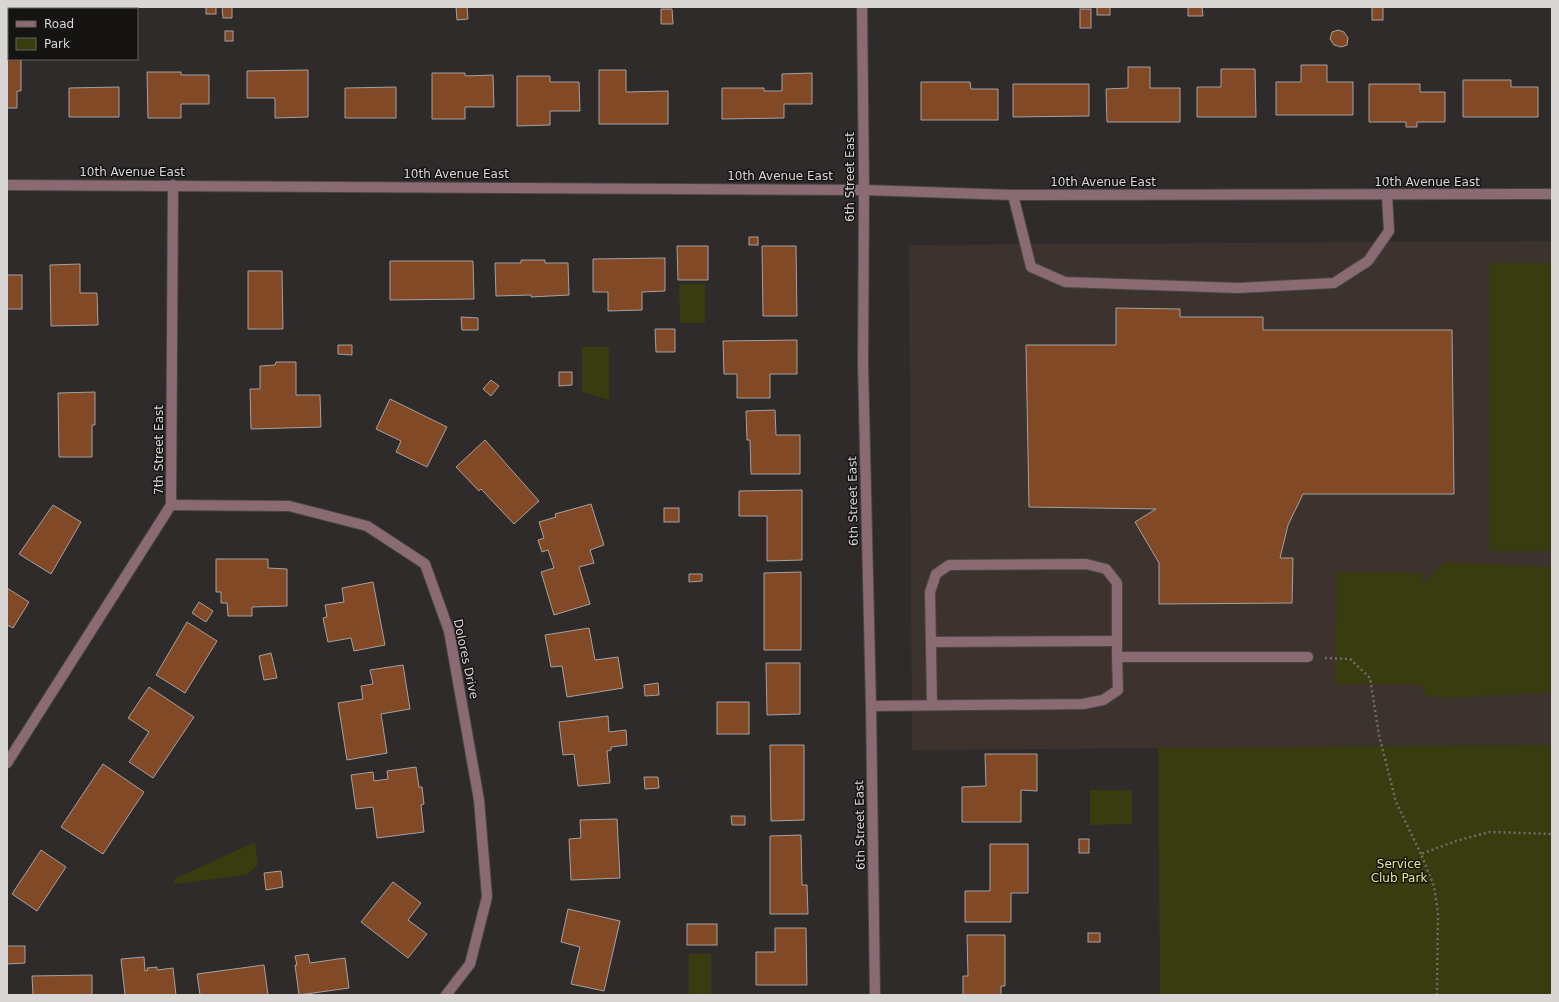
<svg xmlns="http://www.w3.org/2000/svg" width="1559" height="1002" font-family="'DejaVu Sans',sans-serif">
<style>
.built{fill:#3c332e}
.green{fill:#383c0e}
.building{fill:#824927;stroke:#a5a1a0}
.lines{fill:none;stroke-linecap:round;stroke-linejoin:round}
.minor-casing{stroke:#494746;stroke-width:12}
.path{stroke:#706d6c;stroke-width:2.5;stroke-dasharray:2 3;stroke-linecap:butt}
.minor{stroke:#8a6b73;stroke-width:10}
.labels{text-anchor:middle;stroke-width:3;stroke-linejoin:round;paint-order:stroke}
.street-label{font-size:12px;fill:#d9d7d6;stroke:#151413}
.park-label{font-size:12px;fill:#e0eb8b;stroke:#151413}
</style>
<rect width="100%" height="100%" fill="#2e2b2a"/>
<polygon class="built" points="1552,241 1552,745 912,750 909,245"/>
<g class="green">
<rect x="1489" y="263" width="63" height="288"/>
<polygon points="679,284 705,284 705,323 680,323"/>
<polygon points="582,347 609,347 609,400 582,392"/>
<polygon points="1447,562 1552,567 1552,692 1447,698 1424,695 1422,685 1335,684 1337,572 1423,573 1423,586 1438,567"/>
<polygon points="1552,745 1552,995 1160,995 1158,748"/>
<polygon points="1090,790 1132,790 1132,824 1090,825"/>
<polygon points="255,842 258,865 247,875 175,884 174,879"/>
<rect x="689" y="954" width="22" height="41"/>
</g>
<g class="building">
<rect x="101" y="7" width="13" height="2"/>
<rect x="206" y="7" width="10" height="7"/>
<polygon points="222,7 232,7 232,18 223,18"/>
<polygon points="456,7 467,7 468,19 457,20"/>
<rect x="1097" y="7" width="13" height="8"/>
<polygon points="1188,7 1202,7 1203,16 1188,16"/>
<rect x="1372" y="7" width="11" height="13"/>
<polygon points="661,9 672,9 673,24 661,24"/>
<rect x="1080" y="9" width="11" height="19"/>
<polygon points="1338,30 1344,32 1348,38 1347,45 1341,47 1334,45 1330,39 1332,32"/>
<rect x="225" y="31" width="8" height="10"/>
<polygon points="7,58 21,59 21,91 17,91 17,108 7,108"/>
<polygon points="1301,65 1327,65 1327,82 1353,82 1353,115 1276,115 1276,82 1301,82"/>
<polygon points="1128,67 1150,67 1150,88 1180,88 1180,122 1107,122 1106,89 1128,88"/>
<polygon points="1221,69 1255,69 1256,117 1197,117 1197,87 1221,87"/>
<polygon points="308,70 308,117 275,118 275,98 247,98 247,71"/>
<polygon points="599,70 626,70 626,92 668,91 668,124 599,124"/>
<polygon points="147,72 181,72 181,75 209,75 209,104 181,104 181,118 148,118"/>
<polygon points="432,73 465,73 465,76 493,75 494,107 465,107 465,119 432,119"/>
<polygon points="812,73 812,104 784,104 784,118 722,119 722,88 764,88 764,91 782,91 782,74"/>
<polygon points="517,76 550,76 550,82 579,82 580,111 550,111 550,125 517,126"/>
<polygon points="1463,80 1511,80 1511,87 1538,87 1538,117 1463,117"/>
<polygon points="921,82 970,82 971,89 998,89 998,120 921,120"/>
<polygon points="1013,84 1089,84 1089,116 1013,117"/>
<polygon points="1369,84 1420,84 1420,92 1445,92 1445,122 1417,122 1417,127 1406,127 1406,122 1369,122"/>
<polygon points="119,87 119,117 69,117 69,88"/>
<polygon points="396,87 396,118 345,118 345,88"/>
<rect x="749" y="237" width="9" height="8"/>
<polygon points="677,246 708,246 708,280 678,280"/>
<polygon points="762,246 796,246 797,316 763,316"/>
<polygon points="665,258 665,291 642,292 642,310 608,311 608,292 593,292 593,259"/>
<polygon points="521,260 545,260 545,263 568,263 569,295 531,297 531,295 496,296 495,263 521,263"/>
<polygon points="390,261 473,261 474,299 390,300"/>
<polygon points="80,264 80,293 97,293 98,325 51,326 50,265"/>
<polygon points="248,271 282,271 283,329 248,329"/>
<rect x="7" y="275" width="15" height="34"/>
<polygon points="1116,308 1180,309 1180,317 1263,317 1263,330 1452,330 1454,494 1303,494 1288,525 1280,558 1293,558 1292,603 1159,604 1159,563 1135,522 1156,509 1029,507 1026,345 1116,345"/>
<polygon points="461,317 478,318 478,330 462,330"/>
<polygon points="655,329 675,329 675,352 656,352"/>
<polygon points="797,340 797,374 770,374 770,398 737,398 737,374 724,374 723,341"/>
<polygon points="338,345 352,345 352,355 338,354"/>
<polygon points="276,362 296,362 296,395 320,395 321,427 251,429 250,389 260,389 260,366 275,365"/>
<polygon points="559,372 572,372 572,385 559,386"/>
<polygon points="491,380 499,386 491,396 483,389"/>
<polygon points="95,392 95,425 92,425 92,457 59,457 58,393"/>
<polygon points="390,399 447,427 427,467 396,452 401,441 376,429"/>
<polygon points="775,410 776,435 800,435 800,474 751,474 750,440 747,440 746,411"/>
<polygon points="485,440 539,501 514,524 481,489 479,491 456,467"/>
<polygon points="802,490 802,560 767,561 767,516 739,516 739,491"/>
<polygon points="591,504 604,545 590,550 594,563 579,567 590,604 554,615 541,572 554,568 548,550 542,552 538,540 544,538 539,522 556,517 555,514"/>
<polygon points="53,505 81,522 51,574 19,554"/>
<rect x="664" y="508" width="15" height="14"/>
<polygon points="216,559 268,559 268,568 287,569 287,606 252,607 252,616 228,616 227,603 221,603 221,592 216,592"/>
<polygon points="801,572 801,650 764,650 764,573"/>
<polygon points="689,574 702,574 702,581 689,582"/>
<polygon points="373,582 385,645 354,651 351,638 328,642 323,618 327,617 325,605 344,602 342,588"/>
<polygon points="7,588 29,602 13,628 7,625"/>
<polygon points="199,602 213,611 206,622 192,613"/>
<polygon points="187,622 217,641 185,693 156,675"/>
<polygon points="589,628 595,660 618,657 623,688 567,697 562,666 551,667 545,635"/>
<polygon points="271,653 277,678 264,680 259,656"/>
<polygon points="766,663 800,663 800,714 767,715"/>
<polygon points="403,665 410,709 381,714 387,753 347,760 338,703 363,699 361,686 373,684 370,670"/>
<polygon points="658,683 659,695 645,696 644,685"/>
<polygon points="149,687 194,717 153,778 129,762 149,732 128,718"/>
<rect x="717" y="702" width="32" height="32"/>
<polygon points="608,716 609,732 626,730 627,745 611,747 611,750 607,751 610,783 578,786 574,754 563,755 559,722"/>
<polygon points="770,745 804,745 804,820 771,821"/>
<polygon points="985,754 1037,754 1037,791 1021,790 1021,822 962,822 962,787 986,786"/>
<polygon points="103,764 144,792 103,854 61,827"/>
<polygon points="416,767 419,787 422,787 424,804 421,805 424,832 377,838 373,807 356,809 351,775 373,772 374,781 388,779 387,771"/>
<polygon points="644,777 658,777 659,788 645,789"/>
<polygon points="731,816 745,816 745,825 732,825"/>
<polygon points="617,819 620,878 571,880 569,839 581,838 580,820"/>
<polygon points="801,835 802,885 807,885 808,914 770,914 770,836"/>
<rect x="1079" y="839" width="10" height="14"/>
<polygon points="990,844 1028,844 1028,893 1011,893 1011,922 965,922 965,891 990,891"/>
<polygon points="41,850 66,867 37,911 12,894"/>
<polygon points="281,871 283,887 266,890 264,873"/>
<polygon points="393,882 421,903 408,920 427,934 408,958 361,922"/>
<polygon points="568,909 620,921 604,991 571,984 580,947 561,942"/>
<rect x="687" y="924" width="30" height="21"/>
<polygon points="775,928 806,928 807,985 756,985 756,952 775,952"/>
<rect x="1088" y="933" width="12" height="9"/>
<polygon points="967,935 1005,935 1005,986 1001,986 1001,995 963,995 963,976 968,976"/>
<polygon points="7,946 25,946 25,963 7,964"/>
<polygon points="308,954 310,963 345,958 349,988 299,995 295,965 297,965 295,956"/>
<polygon points="144,957 145,971 148,970 147,968 157,967 157,970 173,968 176,995 125,995 121,959"/>
<polygon points="264,965 268,995 200,995 197,974"/>
<polygon points="92,975 92,995 33,995 32,976"/>
</g>
<g class="lines">
<defs>
<g id="minor">
<polyline points="862,7 864,190 863,364 871,706 875,995"/>
<polyline points="7,185 864,190 1013,195 1552,194"/>
<polyline points="1013,195 1031,267 1065,282 1238,288 1334,283 1368,261 1389,231 1387,195"/>
<polyline points="171,505 289,506 367,526 425,564 449,631 479,800 487,897 470,964 446,995"/>
<polyline points="931,642 1117,641"/>
<polyline points="932,705 930,592 936,574 949,565 1086,564 1106,569 1117,583 1117,657"/>
<polyline points="871,706 1083,704 1103,700 1118,690 1117,657 1308,657"/>
<polyline points="7,763 171,505 173,185"/>
</g>
</defs>
<use href="#minor" class="minor-casing"/>
<g class="path">
<polyline points="1325,658 1350,659 1370,678 1379,735 1396,802 1421,854"/>
<polyline points="1437,995 1438,913 1434,886 1421,854 1456,841 1489,832 1552,834"/>
</g>
<use href="#minor" class="minor"/>
</g>
<g class="labels">
<g class="street-label">
<text x="132" y="176">10th Avenue East</text>
<text x="456" y="178">10th Avenue East</text>
<text x="780" y="180">10th Avenue East</text>
<text transform="translate(850 177) rotate(-90)" y="4">6th Street East</text>
<text x="1103" y="186">10th Avenue East</text>
<text x="1427" y="186">10th Avenue East</text>
<text transform="translate(159 450) rotate(-90)" y="4">7th Street East</text>
<text transform="translate(853 501) rotate(-91)" y="4">6th Street East</text>
<text transform="translate(466 659) rotate(78)" y="4">Dolores Drive</text>
<text transform="translate(860 825) rotate(-91)" y="4">6th Street East</text>
</g>
<g class="park-label">
<text x="1399" y="868">Service<tspan x="1399" dy="14">Club Park</tspan></text>
</g>
</g>
<rect width="1559" height="1002" fill="none" stroke="#d9d7d6" stroke-width="16"/>
<rect x="8" y="8" width="130" height="52" fill="#151413" stroke="#636261"/>
<rect x="16" y="21" width="20" height="6" fill="#8a6b73" stroke="#636261"/>
<text x="44" y="28" font-size="12" fill="#d9d7d6">Road</text>
<rect x="16" y="38" width="20" height="12" fill="#383c0e" stroke="#636261"/>
<text x="44" y="48" font-size="12" fill="#d9d7d6">Park</text>
</svg>
